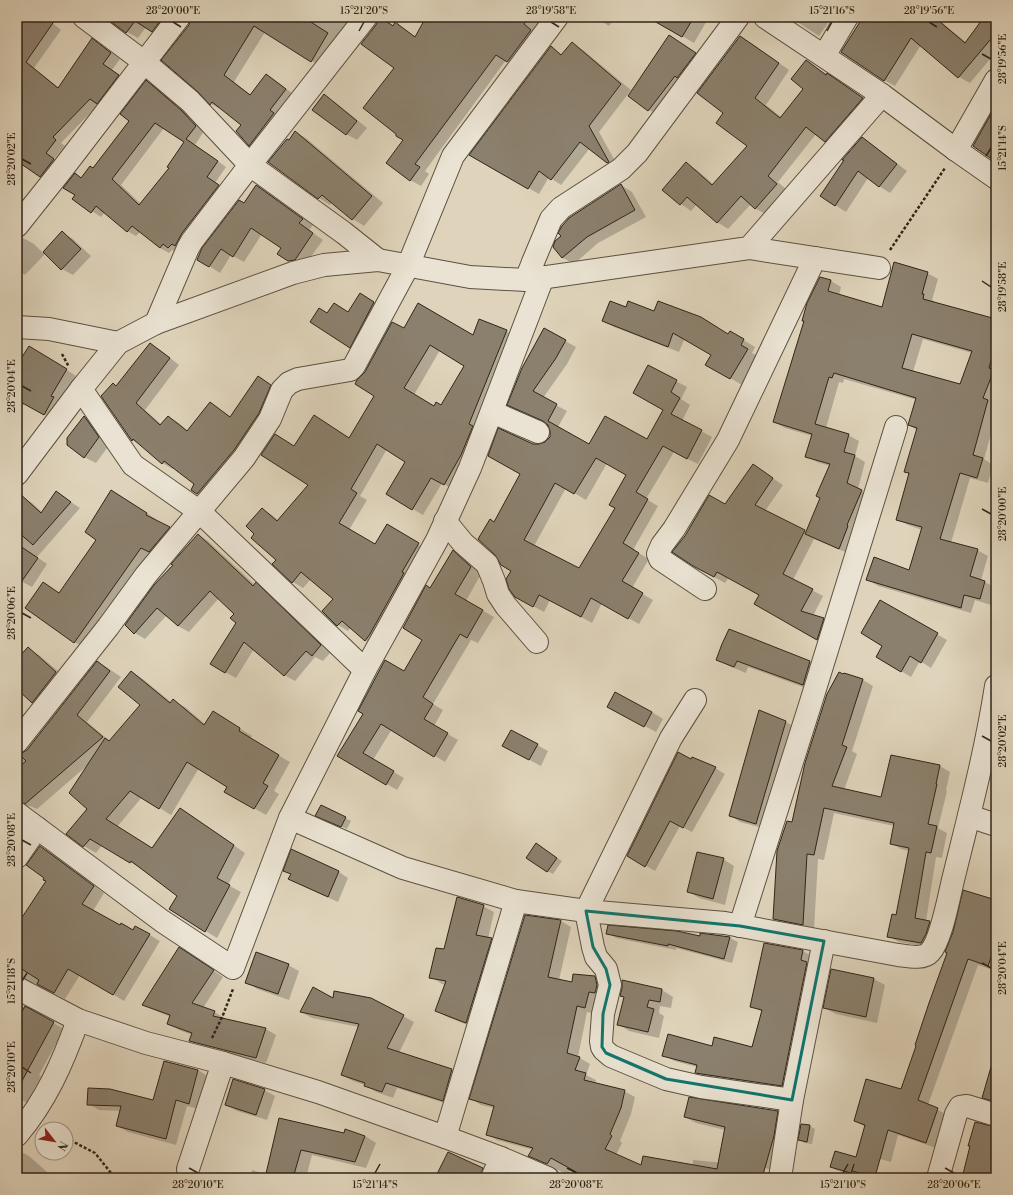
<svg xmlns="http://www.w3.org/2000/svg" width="1013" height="1195" font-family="'Libre Bodoni',serif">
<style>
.shadow{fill:#0003;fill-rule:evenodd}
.building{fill:#8b806d;stroke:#2f2518;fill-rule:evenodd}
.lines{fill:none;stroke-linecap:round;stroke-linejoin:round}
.minor-casing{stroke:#5b5141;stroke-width:24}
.path{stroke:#2f2518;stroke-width:2.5;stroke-dasharray:3 2;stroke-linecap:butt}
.minor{stroke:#eae3d3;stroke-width:22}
.marked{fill:none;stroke:#0f766e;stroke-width:3;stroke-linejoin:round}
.ticks{fill:none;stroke:#2f2518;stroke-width:1.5}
.neatline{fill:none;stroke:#2f2518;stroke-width:1.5}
.ticks-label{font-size:10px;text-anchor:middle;fill:#2f2518}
</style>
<rect width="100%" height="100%" fill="#dfd4bb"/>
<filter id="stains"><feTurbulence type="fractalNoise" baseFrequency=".005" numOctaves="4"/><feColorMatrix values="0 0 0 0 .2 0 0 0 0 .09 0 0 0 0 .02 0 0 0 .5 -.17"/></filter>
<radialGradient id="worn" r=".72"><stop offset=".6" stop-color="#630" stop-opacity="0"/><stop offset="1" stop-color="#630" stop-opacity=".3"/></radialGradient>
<g class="shadow">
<polygon points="17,17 45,17 61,30 34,68 59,88 93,40 102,46 120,59 112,70 127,81 99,104 61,143 65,146 54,159 63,165 50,181 17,159"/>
<polygon points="107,17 179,17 163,37 146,27 138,38 127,32"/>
<polygon points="192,17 366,17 361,23 352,17 322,67 265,32 234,82 251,95 266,75 277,82 296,96 260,151 250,145 237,131 242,124 222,109 222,110 211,104 199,91"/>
<polygon points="379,17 394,26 396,24 416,37 427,17 542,17 534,31 518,67 506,60 425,171 429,174 421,186 410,180 396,68 377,25"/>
<polygon points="594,17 616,17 609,26"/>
<polygon points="656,17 709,17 694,43 655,20"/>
<polygon points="790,17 832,17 819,36"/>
<polygon points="871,17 936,17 935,18 944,24 967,43 986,17 996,17 996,52 970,83 959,77 921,45 895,86 884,80"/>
<polygon points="669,36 706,60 660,116 649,110"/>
<polygon points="751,43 789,70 766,105 781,117 805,88 806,61 873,104 836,147 816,134 778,182 788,191 767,215 756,209 751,204 728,229 717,222 697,204 691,211 681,204 663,190 686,163 697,170 714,185 748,146 725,113"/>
<polygon points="572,44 583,50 631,90 599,132 619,168 608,162 590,148 561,185 549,177 539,194 471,155 551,48 563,55"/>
<path d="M 147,82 L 156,87 L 191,117 L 204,131 L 195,145 L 226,167 L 215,183 L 227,191 L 177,253 L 172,250 L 169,253 L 160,248 L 141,231 L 136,236 L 127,231 L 105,212 L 101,217 L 73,199 L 76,195 L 75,175 L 82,178 L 94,169 L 130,121 ZM 164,128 L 185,142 L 171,168 L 141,204 L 121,185 Z"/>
<polygon points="324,96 335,102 367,128 357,140 346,134"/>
<polygon points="296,132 307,139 383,203 364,226 353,219 332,202 330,205 319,198 269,162 289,141"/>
<polygon points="862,138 873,145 907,171 890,193 879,186 868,178 846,212 835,205"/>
<polygon points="621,185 632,192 646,217 598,243 574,264 563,258 554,247"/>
<polygon points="17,186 23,192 17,198"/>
<polygon points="256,186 267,192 313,225 309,230 323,240 305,265 300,267 289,260 283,248 262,234 244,262 231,255 220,273 198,259 245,204"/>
<polygon points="62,233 73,239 91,256 73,275 62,269 46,253 25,275 17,270 17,239 23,238 34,244 43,253"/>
<path d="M 927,273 L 938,279 L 932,300 L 934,301 L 934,303 L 990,319 L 996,298 L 996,398 L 994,404 L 996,405 L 996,416 L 984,459 L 993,465 L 988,483 L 970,478 L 951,543 L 977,550 L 988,556 L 981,580 L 996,588 L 991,605 L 975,600 L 971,613 L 878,586 L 867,579 L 910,571 L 922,530 L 908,525 L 897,519 L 909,474 L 905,472 L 917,430 L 909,425 L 917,400 L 844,379 L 843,383 L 839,382 L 826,428 L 848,435 L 859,441 L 855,456 L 865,462 L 858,489 L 873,497 L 850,554 L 814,539 L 793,580 L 823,596 L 813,616 L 823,619 L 834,625 L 828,645 L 755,604 L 760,595 L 729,577 L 725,583 L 705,572 L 725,505 L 753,465 L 783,485 L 765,511 L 807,532 L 821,498 L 830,466 L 817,462 L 806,456 L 812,436 L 785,428 L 774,422 L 820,278 L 831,281 L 841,287 L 839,296 L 882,308 ZM 923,339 L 972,353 L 960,385 L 913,372 Z"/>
<polygon points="361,294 385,309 361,353 350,347 328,314 348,312"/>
<polygon points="626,308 655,312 729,335 730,332 755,347 752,353 758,356 742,385 706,364 712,354 685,338 679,352 614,327 603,321"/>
<path d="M 544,329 L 576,347 L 567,364 L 543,398 L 567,411 L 558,427 L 589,446 L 647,440 L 664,410 L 634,393 L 676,381 L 687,387 L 681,399 L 690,405 L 682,421 L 712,437 L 698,464 L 674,452 L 646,499 L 658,506 L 633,550 L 649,559 L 632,588 L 653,600 L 639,624 L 602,603 L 592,623 L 550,600 L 544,612 L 527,603 L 495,523 L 521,474 L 533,445 L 539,445 L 546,443 L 551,437 L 551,431 L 548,423 L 519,411 L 509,405 ZM 607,463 L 627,475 L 616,508 L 579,569 L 534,546 L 566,488 L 586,500 Z"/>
<path d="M 404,330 L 474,336 L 506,331 L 517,337 L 454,490 L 442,483 L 423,515 L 387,494 L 407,461 L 387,449 L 360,496 L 367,500 L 349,530 L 376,546 L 387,526 L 428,550 L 375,646 L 365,640 L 351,627 L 348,631 L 338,625 L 323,611 L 334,599 L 311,579 L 303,588 L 293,582 L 277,560 L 256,534 L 262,509 L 272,515 L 279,521 L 309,485 L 294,447 L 315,416 L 350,438 L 375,396 ZM 440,350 L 465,365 L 442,406 L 435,407 L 414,395 Z"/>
<polygon points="150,344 160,350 179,365 145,410 162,425 169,417 179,423 188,431 210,403 231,417 268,383 281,391 208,500 192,490 196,484 174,467 173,469 162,463 143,446 132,440 102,396 113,384 117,387"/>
<polygon points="39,352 76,376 60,402 55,420 24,404 17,414 17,367"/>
<polygon points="85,417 96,424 110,444 96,463 84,457"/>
<polygon points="57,493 80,508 37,557 47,564 32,587 17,579 17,504 22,497 32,503 42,512"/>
<polygon points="121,497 156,519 155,521 179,534 84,647 74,642 43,583 60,593 98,540"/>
<polygon points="198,535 208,541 255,585 256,584 266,590 331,652 323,661 315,657 295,681 284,675 254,649 236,678 225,672 237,623 235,614 219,598 189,632 178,626 167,615 145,639 135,633 174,564"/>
<polygon points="453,552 464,558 481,574 466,601 494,617 478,643 471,640 433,704 443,710 434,726 458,740 445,762 392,729 373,760 404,778 397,790 339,756 404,672 424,639 431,589"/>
<polygon points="880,601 947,640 931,668 920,661 911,677 877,657 884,645"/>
<polygon points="730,630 810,662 821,669 814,691 748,667 746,673 729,666 717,659"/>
<polygon points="28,648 39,655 67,679 44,708 33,702 17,688 17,652 22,655"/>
<polygon points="98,662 108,668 121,677 87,722 110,741 141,705 132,672 143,679 172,703 173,701 185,707 206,725 225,719 252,736 250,739 290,762 274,791 279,794 266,815 225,792 229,786 199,768 171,815 142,797 117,827 153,849 180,809 192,816 245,853 228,885 241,892 217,938 170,909 179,895 142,868 142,869 130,862 102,845 96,853 84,846 68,834 88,808 89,764 37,809 30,806 24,807 17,813 17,755 22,755 28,750"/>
<polygon points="845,674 863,680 873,686 852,751 857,754 844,790 882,798 940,766 950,772 946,790 947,791 938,828 947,833 942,858 936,857 926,921 930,922 940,928 932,948 899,942 888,936 897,916 909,851 901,849 891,843 894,826 834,813 824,860 818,859 814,930 784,925 774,919 793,823"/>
<polygon points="652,712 663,719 656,732 620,713"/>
<polygon points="786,722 796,728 767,829 740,822 730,815"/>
<polygon points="537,745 548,751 541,766 514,752"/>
<polygon points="692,758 715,768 725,774 692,832 680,826 655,871 628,856"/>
<polygon points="321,806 351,821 347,829 322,818"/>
<polygon points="17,829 29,839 17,857"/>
<polygon points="40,847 51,853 104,893 93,911 121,926 133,931 136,927 160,941 124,1001 80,975 65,999 34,983 28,981 17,988 17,913 23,918 47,881"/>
<polygon points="541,848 562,861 553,874 547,871"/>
<polygon points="292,851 339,872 348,878 338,902 299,884"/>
<polygon points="723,859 734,866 725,905 699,898 688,891"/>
<polygon points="996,896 996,971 978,965 928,1105 948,1115 936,1148 898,1135 891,1162 869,1156 865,1127 855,1121 902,1090"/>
<polygon points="483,906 494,912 488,939 502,946 478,1029 447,1017 436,1010 446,985 442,984 431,977 444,950"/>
<polygon points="561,921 571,927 559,980 573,983 595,977 606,984 596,1014 587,1012 578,1057 590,1064 586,1075 596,1080 595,1084 624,1091 635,1097 631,1114 620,1141 622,1143 616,1155 642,1167 693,1166 693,1160 725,1163 731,1178 589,1178 571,1169 568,1175 530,1156 533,1150 497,1140 487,1134 494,1108 481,1105 471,1099"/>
<polygon points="608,933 700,937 701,935 730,938 738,942 732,963 676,948 676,950 616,938"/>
<polygon points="803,951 813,957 792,1091 706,1078 696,1072 697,1067 674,1061 664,1055 712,1047 752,1048 762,1012 752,1006"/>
<polygon points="190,955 223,977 203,1008 214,1012 225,1018 225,1020 266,1029 276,1035 266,1063 201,1047 191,1041 192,1035 179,1030 168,1024 171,1017 154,1010 143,1004"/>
<polygon points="288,965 299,971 289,1000 257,989 246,982"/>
<polygon points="832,970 874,979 885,985 877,1023 836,1014 824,1008"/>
<polygon points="623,981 662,990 673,997 671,1008 660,1006 659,1013 664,1016 659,1038 629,1031 618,1024 625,998 621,996"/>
<polygon points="371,999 414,1022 399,1053 452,1070 463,1076 454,1106 397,1088 393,1098 376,1092 365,1085 353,1081 342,1075 359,1027 312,1018 301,1012 333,1000"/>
<polygon points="17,1001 21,1005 64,1029 39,1075 41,1076 27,1103 17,1097 17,1024 19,1019 17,1018"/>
<polygon points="165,1062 198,1070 209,1077 199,1109 187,1106 176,1145 128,1132 117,1126 121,1111 99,1110 88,1104 154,1101"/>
<polygon points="994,1062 996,1062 996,1104 982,1097"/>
<polygon points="264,1090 275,1096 267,1120 237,1111 226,1104"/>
<polygon points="777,1112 789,1118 777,1171 757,1166 725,1130 696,1123 685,1117"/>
<polygon points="280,1119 345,1134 365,1136 376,1143 366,1168 312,1155 306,1178 250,1178 252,1170 267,1175"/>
<polygon points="802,1125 810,1126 815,1129 812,1144 805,1143 800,1140"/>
<polygon points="996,1128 996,1178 964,1178"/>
<polygon points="17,1150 29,1156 47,1172 41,1178 17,1178"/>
<polygon points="861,1161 857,1176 836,1170 831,1167"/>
<polygon points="349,1172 367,1178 347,1178"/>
</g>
<g class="building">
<polygon points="17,17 57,17 26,62 58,88 92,38 111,53 103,64 119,75 97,104 90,99 53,137 56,140 46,153 54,159 40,177 17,161"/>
<polygon points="107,17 163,17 152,32 135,21 126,33 106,18"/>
<polygon points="191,17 303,17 328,33 311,62 254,26 224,75 250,95 266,74 286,89 270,110 274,113 249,146 236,131 241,125 212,102 210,105 198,92 161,60 189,25"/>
<polygon points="380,17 393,26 395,22 415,37 426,17 528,17 524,24 531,30 507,62 496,55 415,164 420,167 410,181 386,163 403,140 396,136 396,134 363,108 394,68 361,44 376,25"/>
<polygon points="647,17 694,17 682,37"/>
<polygon points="863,17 934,17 965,43 984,17 996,17 996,33 958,78 911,38 884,81 841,52"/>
<polygon points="669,35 696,53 677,78 675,76 648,111 628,96"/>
<polygon points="740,36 779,63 755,98 780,118 803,89 791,79 806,60 826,75 827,73 863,98 825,142 806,127 768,176 777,184 755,209 741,196 717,223 687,197 680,205 662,190 686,162 712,185 747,146 716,123 723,113 697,93"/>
<polygon points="572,42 621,84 589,126 609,162 607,163 580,142 551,180 539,171 528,189 469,155 551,46 561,55"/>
<path d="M 146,80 L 181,110 L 196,126 L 186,139 L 218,161 L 207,177 L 219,185 L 182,233 L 175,246 L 172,244 L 168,248 L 163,244 L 160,248 L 132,226 L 127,232 L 96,206 L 91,213 L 72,199 L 75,195 L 63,188 L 75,173 L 81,178 L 90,166 L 93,168 L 129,121 L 120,114 ZM 155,123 L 184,142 L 167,167 L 169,168 L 139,205 L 112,179 Z"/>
<polygon points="324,94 357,121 346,135 312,110"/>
<polygon points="996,105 996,162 973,146"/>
<polygon points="295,131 372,196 352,220 322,195 318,199 268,162 287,139 289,140"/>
<polygon points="862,137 897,164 879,187 858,171 835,206 820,196 844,160 842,160"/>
<polygon points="621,184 635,210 587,237 562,258 553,247 555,241 561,236 558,233 562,226 569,218"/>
<polygon points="256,185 303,219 299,223 313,233 295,260 288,261 277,254 281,248 251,228 233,257 221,249 209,267 197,260 202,248 239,200 244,203"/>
<polygon points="62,231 81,249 61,270 43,252"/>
<path d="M 894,262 L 928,272 L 922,294 L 924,294 L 923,299 L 996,319 L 996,343 L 989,368 L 994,370 L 983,398 L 988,400 L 973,455 L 983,458 L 977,478 L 960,473 L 940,539 L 978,549 L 970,576 L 985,581 L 980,599 L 964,595 L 961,608 L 866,580 L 874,557 L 909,570 L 922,527 L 896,520 L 909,473 L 904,472 L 917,428 L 908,425 L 916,398 L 834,373 L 832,378 L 829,377 L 815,424 L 849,434 L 844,452 L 855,455 L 847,483 L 862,490 L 847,525 L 848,526 L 839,549 L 805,534 L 820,498 L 816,496 L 830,464 L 805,457 L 812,434 L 773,422 L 804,321 L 802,321 L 807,303 L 820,277 L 831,280 L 828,291 L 882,307 ZM 912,334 L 972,351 L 960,384 L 902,368 Z"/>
<polygon points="360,293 374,302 350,348 310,322 319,308 327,313 334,303 348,312"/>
<polygon points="610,301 626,307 628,301 654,311 658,301 701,317 728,334 730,331 744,339 741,345 748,349 730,379 705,365 711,355 673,333 668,347 602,321"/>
<path d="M 418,303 L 473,335 L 479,319 L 507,330 L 469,424 L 473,426 L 461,455 L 444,485 L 431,478 L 412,510 L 386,494 L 405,462 L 377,444 L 351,489 L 357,493 L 339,523 L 375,544 L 387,524 L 419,543 L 402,572 L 404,573 L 370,634 L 365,641 L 342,621 L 337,626 L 322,611 L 333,599 L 301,572 L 292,583 L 272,564 L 276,560 L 251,538 L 254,534 L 246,526 L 262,508 L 277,521 L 308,485 L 261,455 L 275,434 L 294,446 L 314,415 L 349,438 L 374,396 L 355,384 L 357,380 L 365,372 L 392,322 L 404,328 ZM 430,345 L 464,366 L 441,405 L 436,402 L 434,406 L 404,388 Z"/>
<path d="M 544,328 L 566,340 L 556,358 L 533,391 L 557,404 L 548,421 L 589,444 L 605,416 L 647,439 L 663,410 L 633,393 L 648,365 L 677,380 L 671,392 L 680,398 L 671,414 L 702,430 L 687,459 L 663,446 L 636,492 L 648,499 L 623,543 L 639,553 L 622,581 L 643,593 L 628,619 L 591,598 L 581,617 L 539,595 L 533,607 L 515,597 L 509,589 L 506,579 L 511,571 L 501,565 L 495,555 L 478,539 L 490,519 L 494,522 L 520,474 L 488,456 L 498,428 L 533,444 L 539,444 L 545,442 L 550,437 L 550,431 L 548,425 L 543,421 L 507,405 L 522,368 ZM 596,458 L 626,475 L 609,505 L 615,508 L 579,568 L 524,540 L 555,483 L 574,494 Z"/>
<polygon points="150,343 170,358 136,403 160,425 168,416 187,431 210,402 230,417 258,376 271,385 259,413 234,450 197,494 191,490 194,484 164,461 162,464 133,439 132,441 101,396 113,383 116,386"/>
<polygon points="29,346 67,369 51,396 54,397 44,415 17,400 17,365"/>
<polygon points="84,416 99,437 84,458 67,445 67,438"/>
<polygon points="753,464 773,478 755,505 805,530 783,574 813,589 801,611 824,618 817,640 754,604 759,595 717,572 714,577 693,566 672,552 685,536 709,495 725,504"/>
<polygon points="111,490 147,513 146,515 170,527 149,552 141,548 74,643 25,608 43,582 59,593 96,540 85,532"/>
<polygon points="17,491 41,513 56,491 71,502 33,545 17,531"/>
<polygon points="198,534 253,586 256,582 321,645 312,656 306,651 284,676 244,642 225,673 210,664 236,623 230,618 234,614 210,591 178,626 157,608 134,634 125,625 154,585 173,565 171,564"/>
<polygon points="17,544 38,558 17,588"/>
<polygon points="453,550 471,567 455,594 483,610 467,638 460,634 423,697 433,704 424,719 448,733 434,757 381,724 363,753 394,771 386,785 337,756 363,714 358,711 385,660 404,671 422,640 403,628 426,585 430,588"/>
<polygon points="880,600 938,633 921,663 910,656 901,672 876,657 882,646 861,633"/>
<polygon points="729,629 810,661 803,685 737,661 734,667 716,660 722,644"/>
<polygon points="28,647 56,672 32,703 17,689 17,659"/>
<polygon points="97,661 110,671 77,715 103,737 25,804 17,801 17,769 26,761 19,754 22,753 27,750"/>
<polygon points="131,671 170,703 173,699 204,725 213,711 240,728 239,731 279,755 263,783 268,786 254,809 224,792 227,787 187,762 159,809 130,791 106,819 152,848 180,808 234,845 217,878 230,885 205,932 169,909 177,896 131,861 130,863 90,839 83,847 66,834 87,809 69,793 105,738 109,741 140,705 118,687"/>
<polygon points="839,672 843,674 844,673 863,679 842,745 847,747 832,786 881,797 891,755 940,765 936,784 937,784 928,824 937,826 931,853 926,852 915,918 930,921 926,934 921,943 887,937 892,914 896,915 909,848 890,844 894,823 824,808 814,855 807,854 803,925 773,919 777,851 787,821 792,822 805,763 827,694"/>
<polygon points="615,692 652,712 644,727 607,707"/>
<polygon points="759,710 786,721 756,824 729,816"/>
<polygon points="511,730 538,744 529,760 502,746"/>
<polygon points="678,752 691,759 692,757 716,767 683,828 670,821 645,867 627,856"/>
<polygon points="321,805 346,817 341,827 315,816"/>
<polygon points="536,843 557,858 547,872 526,858"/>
<polygon points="40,846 94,886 82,904 120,925 121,923 133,930 135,926 150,934 113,995 68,969 54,993 37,984 39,980 17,966 17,925 46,881 43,880 44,878 26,865"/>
<polygon points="291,849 339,871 328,897 288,879 291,874 283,871"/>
<polygon points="697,852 724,858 713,899 687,892"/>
<polygon points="963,890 996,900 996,943 988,966 968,959 918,1100 938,1108 926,1143 888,1130 875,1177 852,1171 854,1164 851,1173 830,1167 835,1151 856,1157 865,1125 854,1121 866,1079 901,1089 916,1046 915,1045 929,1003 947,953 945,952 953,932"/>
<polygon points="457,897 484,905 476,935 492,938 466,1023 435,1011 446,981 429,978 436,948 444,949"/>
<polygon points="525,915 561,920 548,977 572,982 573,974 595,976 597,985 595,993 589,992 585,1008 577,1006 567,1053 580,1057 575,1070 586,1073 584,1080 625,1090 621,1108 610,1134 612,1136 605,1149 641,1165 643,1156 717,1169 725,1127 684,1117 689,1097 778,1111 774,1136 762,1178 587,1178 551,1158 547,1164 528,1156 533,1148 486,1135 494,1106 469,1099"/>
<polygon points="608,925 677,931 700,936 700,933 730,937 724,959 668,944 668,946 606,934"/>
<polygon points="764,943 803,950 801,960 807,962 782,1086 695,1073 697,1065 662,1056 668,1034 712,1046 714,1037 752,1047 762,1010 750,1007"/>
<polygon points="179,947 214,970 192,1003 215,1011 213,1016 266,1028 256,1058 189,1041 192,1033 167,1024 170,1015 142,1005"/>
<polygon points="256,952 289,964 278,994 245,983"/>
<polygon points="831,969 874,978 866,1017 823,1008"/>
<polygon points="622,980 662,989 660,1002 649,1000 647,1007 654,1009 648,1032 617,1025 624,997 620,996 622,988"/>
<polygon points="313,987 333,998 334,991 371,998 404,1015 387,1048 452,1069 443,1101 386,1083 382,1092 364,1086 365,1083 341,1075 359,1024 300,1012"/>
<polygon points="25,1006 54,1022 17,1090 17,1021"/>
<polygon points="164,1061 198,1070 189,1104 176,1100 166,1139 116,1126 121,1106 87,1105 88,1088 110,1089 153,1100"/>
<polygon points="991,1067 996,1067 996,1102 982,1098"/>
<polygon points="233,1079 265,1089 256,1115 225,1105"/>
<polygon points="279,1118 344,1133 345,1129 365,1136 355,1162 301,1150 293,1178 265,1178"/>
<polygon points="975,1122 996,1127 996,1169 994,1178 962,1178 970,1146 968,1146"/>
<polygon points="801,1124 810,1125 807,1142 798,1140"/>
<polygon points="448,1152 483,1168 480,1178 435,1178"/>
</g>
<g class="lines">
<defs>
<g id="minor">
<polyline points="84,17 144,62 190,101 250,165 344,233 378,260"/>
<polyline points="765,17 882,95 956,150 996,178"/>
<polyline points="824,56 847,17"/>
<polyline points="956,150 996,80"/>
<polyline points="17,226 64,167 179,17"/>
<polyline points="749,248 879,268"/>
<polyline points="526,280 533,262 551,219 561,208 621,169 637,153 738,17"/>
<polyline points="156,323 188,248 192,241 250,165 366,17"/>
<polyline points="17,327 49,329 118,343"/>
<polyline points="81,389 133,465 200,512 365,670"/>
<polyline points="492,412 538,432"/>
<polyline points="17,474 81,389 118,343 156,323 293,273 324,265 378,260 470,277 526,280 749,248 882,95"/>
<polyline points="445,521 463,543 487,564 494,581 498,594 506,606 537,642"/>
<polyline points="705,589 660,559 658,554 662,545 674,529 728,440 815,258"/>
<polyline points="695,700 671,738 586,911 593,947 596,957 606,969 610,985 603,1014 601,1041 602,1047 604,1050 611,1056 666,1079 701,1087 792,1100"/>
<polyline points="17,742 108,627 146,575 244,458 270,419 282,390 289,383 298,379 350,370 354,366 408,266 453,156 557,17"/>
<polyline points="17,813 162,921 233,968 290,818 365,670 437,540 470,468 543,277"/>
<polyline points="969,816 996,825"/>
<path d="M 290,818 L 403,868 L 516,901 L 586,911 L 725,923 L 898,955 C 907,956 923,960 930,952 C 941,941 949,896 953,880 C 969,815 986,751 996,686"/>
<polyline points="17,857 37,828"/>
<polyline points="740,926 810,705 896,427"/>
<polyline points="17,988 78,1020 146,1043 223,1063 318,1092 445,1137 501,1158 548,1178"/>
<path d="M 17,1135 C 46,1101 63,1062 78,1020"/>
<polyline points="445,1137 516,901"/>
<polyline points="188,1169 223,1063"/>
<polyline points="492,1178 501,1158"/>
<polyline points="780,1178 792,1100 824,941"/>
<polyline points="938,1178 956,1114 960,1107 967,1106 996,1115"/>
</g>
</defs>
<use href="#minor" class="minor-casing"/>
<g class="path">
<polyline points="890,250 945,168"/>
<polyline points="62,354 69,367"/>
<polyline points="212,1038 223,1015 233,989"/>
<polyline points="66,1138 95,1153 115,1178"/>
</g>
<use href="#minor" class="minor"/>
</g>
<path class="marked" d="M 586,911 L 740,926 L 824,941 L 792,1100 L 666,1079 L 606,1053 L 602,1047 L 603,1014 L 610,985 L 606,969 L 593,947 Z"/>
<path class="ticks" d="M 173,22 L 181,27M 551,22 L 559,27M 929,22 L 937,27M 359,31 L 364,22M 827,31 L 832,22M 982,54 L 991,59M 986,156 L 991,148M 22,159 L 31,164M 982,281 L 991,287M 22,386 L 31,391M 982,509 L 991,514M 22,613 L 31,618M 982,736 L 991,741M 22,840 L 31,845M 982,963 L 991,968M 22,981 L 27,973M 22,1067 L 31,1073M 189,1168 L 198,1173M 567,1168 L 576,1173M 945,1168 L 954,1173M 375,1173 L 380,1164M 843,1173 L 848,1164"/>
<rect width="1013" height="1195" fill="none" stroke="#dfd4bb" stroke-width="44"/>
<g transform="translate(54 1141) rotate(121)"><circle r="19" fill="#eae3d3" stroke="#9f9788"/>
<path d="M0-3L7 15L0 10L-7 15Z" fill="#8f2418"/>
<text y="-6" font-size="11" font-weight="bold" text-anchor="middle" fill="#2f2518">N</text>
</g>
<rect x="22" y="22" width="969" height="1151" class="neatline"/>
<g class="ticks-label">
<text x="173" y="14">28°20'00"E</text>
<text x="364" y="14">15°21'20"S</text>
<text x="551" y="14">28°19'58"E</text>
<text x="832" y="14">15°21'16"S</text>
<text x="929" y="14">28°19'56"E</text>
<text transform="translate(1002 59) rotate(-90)" y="4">28°19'56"E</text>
<text transform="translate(1002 148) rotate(-90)" y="4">15°21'14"S</text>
<text transform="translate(11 159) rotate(-90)" y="4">28°20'02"E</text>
<text transform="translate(1002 287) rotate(-90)" y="4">28°19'58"E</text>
<text transform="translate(11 386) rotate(-90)" y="4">28°20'04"E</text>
<text transform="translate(1002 514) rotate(-90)" y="4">28°20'00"E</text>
<text transform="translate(11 613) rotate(-90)" y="4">28°20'06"E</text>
<text transform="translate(1002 741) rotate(-90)" y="4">28°20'02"E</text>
<text transform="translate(11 840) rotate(-90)" y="4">28°20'08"E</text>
<text transform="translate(1002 968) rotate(-90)" y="4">28°20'04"E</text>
<text transform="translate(11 981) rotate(-90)" y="4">15°21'18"S</text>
<text transform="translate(11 1067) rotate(-90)" y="4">28°20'10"E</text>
<text x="198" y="1188">28°20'10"E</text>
<text x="375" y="1188">15°21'14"S</text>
<text x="576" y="1188">28°20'08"E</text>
<text x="843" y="1188">15°21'10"S</text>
<text x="954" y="1188">28°20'06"E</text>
</g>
<rect width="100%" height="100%" filter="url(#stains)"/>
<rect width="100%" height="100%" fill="url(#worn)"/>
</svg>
